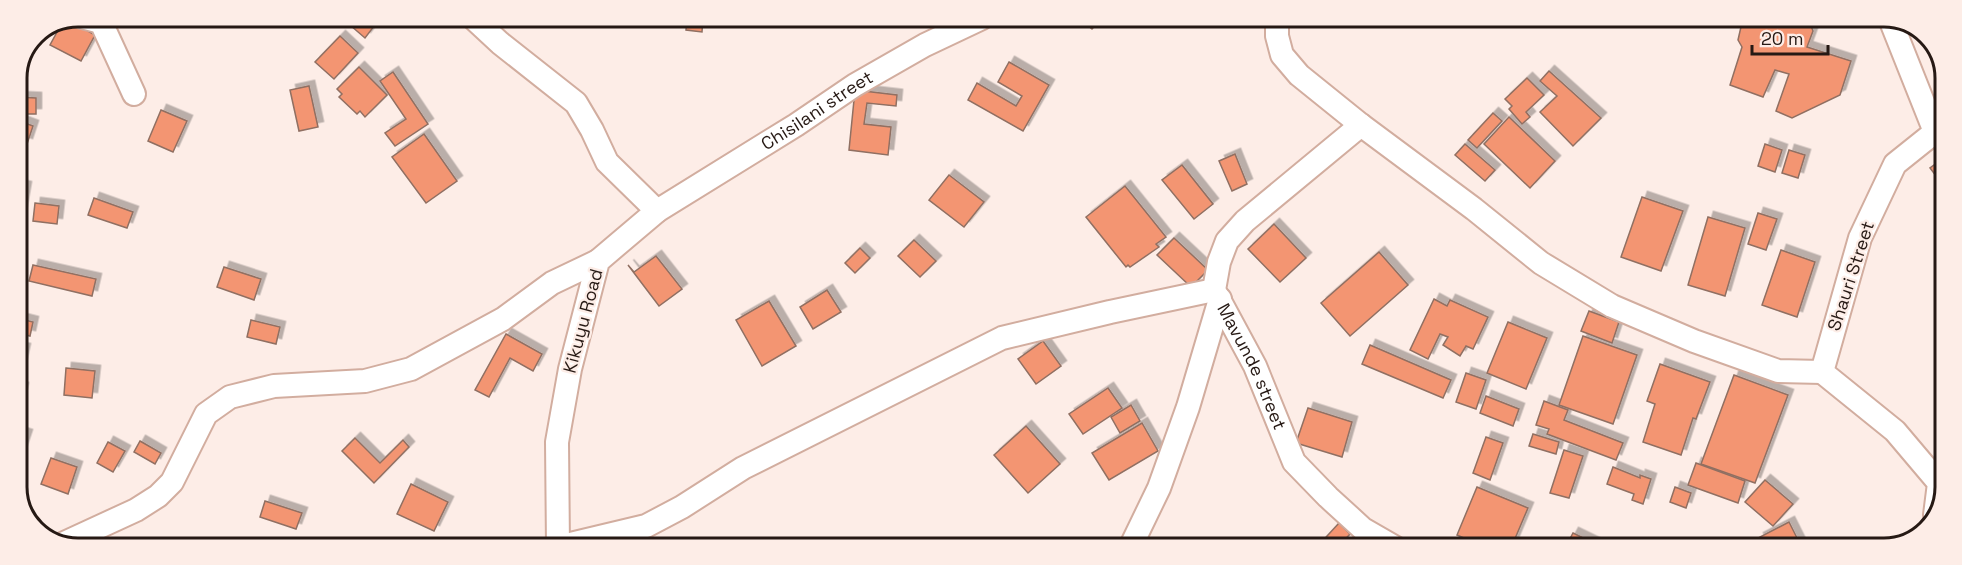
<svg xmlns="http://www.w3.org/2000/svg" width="1962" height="565" font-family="'Space Grotesk',sans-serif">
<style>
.building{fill:#f39572;stroke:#906f62;stroke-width:1.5;filter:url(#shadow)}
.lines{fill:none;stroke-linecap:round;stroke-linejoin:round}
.minor-casing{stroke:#d2ad9f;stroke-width:26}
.minor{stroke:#fff;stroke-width:22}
.labels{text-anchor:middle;stroke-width:4.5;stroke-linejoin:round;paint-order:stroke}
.street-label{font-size:18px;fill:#261914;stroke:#fdede7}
.rim{fill:none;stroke:#261914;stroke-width:3}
</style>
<defs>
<filter id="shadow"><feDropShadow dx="5.5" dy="-5.5" stdDeviation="0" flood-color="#0004"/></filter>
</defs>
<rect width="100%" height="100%" fill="#fdede7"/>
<g class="building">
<polygon points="345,17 381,17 365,38 343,19"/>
<polygon points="687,17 703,17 702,32 686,30"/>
<polygon points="1079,18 1102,18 1092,29"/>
<polygon points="1743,18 1808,18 1813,31 1807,47 1851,61 1840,95 1792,118 1776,111 1789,74 1775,70 1763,97 1730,85 1742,47 1738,40"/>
<polygon points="69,20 95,35 81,61 50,45 62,23"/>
<polygon points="340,36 358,53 334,79 315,62"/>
<polygon points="1009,62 1049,85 1023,131 968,100 977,83 1016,106 1022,96 998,82"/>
<polygon points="359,67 387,95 365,117 360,111 357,114 339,97 342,94 337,89"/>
<polygon points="1549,71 1601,118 1573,146 1540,112 1557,96 1540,81"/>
<polygon points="393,72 428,124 395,146 385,133 406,119 380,81"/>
<polygon points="1527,78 1544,95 1526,112 1530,117 1522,124 1509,109 1512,106 1505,99"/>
<polygon points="309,86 318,127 299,131 290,90"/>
<polygon points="855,90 897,95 896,106 867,103 864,124 891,127 888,155 849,150"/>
<polygon points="17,97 36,98 36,114 17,114"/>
<polygon points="161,110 187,121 173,152 148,141"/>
<polygon points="1493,113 1502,121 1477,148 1468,140"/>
<polygon points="1509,117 1555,161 1530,188 1484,144"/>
<polygon points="17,120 33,126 27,144 17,140"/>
<polygon points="424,134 457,181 426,203 392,157"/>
<polygon points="1465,144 1495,170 1485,181 1455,155"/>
<polygon points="1765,144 1782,150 1775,172 1758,166"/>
<polygon points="1789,150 1805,155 1798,178 1782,173"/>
<polygon points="1235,154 1247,184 1232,191 1219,161"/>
<polygon points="1945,157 1945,188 1930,168"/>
<polygon points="1182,165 1213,204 1194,219 1162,180"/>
<polygon points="949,175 984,202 964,227 929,200"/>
<polygon points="17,185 26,187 19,227 17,226"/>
<polygon points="1125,186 1166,237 1156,244 1159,247 1130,267 1128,265 1126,267 1086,217"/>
<polygon points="1642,197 1683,211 1661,271 1621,257"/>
<polygon points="94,198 133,212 127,228 88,215"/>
<polygon points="35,203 59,206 57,224 33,221"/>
<polygon points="1758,213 1777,219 1766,250 1748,244"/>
<polygon points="1708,217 1745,228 1725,296 1688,285"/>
<polygon points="1274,224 1306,258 1280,282 1248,249"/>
<polygon points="1174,238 1208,270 1191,287 1157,255"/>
<polygon points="914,240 936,261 920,277 898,256"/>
<polygon points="860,248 870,258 855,273 845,263"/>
<polygon points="1781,250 1815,262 1797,317 1762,305"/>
<polygon points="1379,252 1408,285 1350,336 1321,303"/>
<polygon points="656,256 682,289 659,306 628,265 634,272"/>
<polygon points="33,265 96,279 92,296 29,281"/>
<polygon points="224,267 261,279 254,300 217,287"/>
<polygon points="827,290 841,312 813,329 800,307"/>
<polygon points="1434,299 1447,306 1450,300 1488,317 1473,349 1466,346 1460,356 1443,345 1448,337 1440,334 1428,359 1410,350"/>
<polygon points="769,301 796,346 762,366 736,320"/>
<polygon points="1589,311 1619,322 1612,343 1581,331"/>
<polygon points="17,318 33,322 30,336 17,333"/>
<polygon points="251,320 280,327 276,344 247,337"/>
<polygon points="1508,322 1547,338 1526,389 1487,373"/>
<polygon points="506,334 542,354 533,371 510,358 489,397 475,390"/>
<polygon points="1583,336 1637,355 1613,424 1559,405"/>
<polygon points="1043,341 1061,366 1036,384 1018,359"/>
<polygon points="1370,345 1451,380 1443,398 1362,364"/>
<polygon points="17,347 25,349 17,384"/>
<polygon points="1660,364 1710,382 1696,419 1693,418 1681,455 1643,442 1655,404 1647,401"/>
<polygon points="66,368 95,371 92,398 64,395"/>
<polygon points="1466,373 1486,380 1476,409 1456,402"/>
<polygon points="1734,375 1788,395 1755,483 1701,464"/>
<polygon points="17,386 23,388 17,415"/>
<polygon points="1108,388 1122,408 1083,434 1069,414"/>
<polygon points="1486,396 1519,409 1513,426 1480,413"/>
<polygon points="1544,401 1568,410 1564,420 1623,443 1616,460 1547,434 1549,429 1536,425"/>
<polygon points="1131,405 1140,421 1120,433 1111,417"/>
<polygon points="1308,408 1352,422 1342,457 1296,443"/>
<polygon points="1142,423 1158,451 1109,480 1092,453"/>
<polygon points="1026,426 1060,464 1028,493 994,455"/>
<polygon points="17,432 27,435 17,465"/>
<polygon points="1533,434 1559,442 1556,454 1529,446"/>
<polygon points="1486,437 1503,443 1490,480 1473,473"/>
<polygon points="355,438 380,463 403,440 409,447 374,483 342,451"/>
<polygon points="140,441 161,453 155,464 134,452"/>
<polygon points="108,442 125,451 113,472 97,463"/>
<polygon points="1564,450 1583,456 1569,498 1550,493"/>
<polygon points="51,458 77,467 68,494 41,484"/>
<polygon points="1696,463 1745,481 1738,503 1688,485"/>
<polygon points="1613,467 1640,478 1640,475 1651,479 1643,504 1632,500 1634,494 1607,484"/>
<polygon points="1765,480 1793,504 1773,526 1745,502"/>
<polygon points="411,484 448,502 434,531 397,514"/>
<polygon points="1477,487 1528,508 1511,548 1487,548 1457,535"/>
<polygon points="1675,487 1691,493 1686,508 1670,502"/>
<polygon points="265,501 302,513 296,529 260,517"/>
<polygon points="1789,522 1802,548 1763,548 1758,538"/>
<polygon points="1339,523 1350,534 1337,548 1316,548"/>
<polygon points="1573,533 1604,548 1565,548"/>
</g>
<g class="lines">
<defs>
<g id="minor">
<polyline points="82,17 101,22 134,94"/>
<polyline points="472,17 500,43 576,103 592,130 607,162 657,211 598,261 570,369 557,442 558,547 646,526 682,507 743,468 1002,338 1110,312 1214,290"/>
<polyline points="1277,18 1277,36 1282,55 1299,75 1361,125 1474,209 1541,263 1612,306 1694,341 1778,371 1822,372"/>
<polyline points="1890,19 1935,132 1895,164 1860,238 1822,372 1895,431 1939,483 1935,515"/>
<path id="s1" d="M 1361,125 L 1245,221 L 1227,241 L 1219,262 L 1214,290 L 1255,366 L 1294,462 L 1328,497 L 1363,529 L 1396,548"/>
<path id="s2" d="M 657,211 L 796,125 L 855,85 L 925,45 L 982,18"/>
<polyline points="60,545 136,510 158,496 172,482 206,414 230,397 274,386 365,381 411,369 503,319 552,283 598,261"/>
<polyline points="1130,548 1159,488 1188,407 1220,299"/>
</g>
</defs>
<use href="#minor" class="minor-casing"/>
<use href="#minor" class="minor"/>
</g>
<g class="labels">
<g class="street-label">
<text dy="6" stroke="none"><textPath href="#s2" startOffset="189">Chisilani street</textPath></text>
<text transform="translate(1851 276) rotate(-72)" y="6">Shauri Street</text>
<text transform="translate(583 321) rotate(-75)" y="6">Kikuyu Road</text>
<text dy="6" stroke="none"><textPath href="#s1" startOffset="314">Mavunde street</textPath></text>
</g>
</g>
<path d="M0 0H1962V565H0ZM78 27H1884A51 51 0 0 1 1935 78V487A51 51 0 0 1 1884 538H78A51 51 0 0 1 27 487V78A51 51 0 0 1 78 27Z" fill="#fdede7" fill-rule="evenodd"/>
<path class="rim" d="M78 27H1884A51 51 0 0 1 1935 78V487A51 51 0 0 1 1884 538H78A51 51 0 0 1 27 487V78A51 51 0 0 1 78 27Z"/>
<path d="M1752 45v9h76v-9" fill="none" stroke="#261914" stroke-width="3"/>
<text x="1761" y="45" font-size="18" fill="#261914" stroke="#fdede7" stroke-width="4.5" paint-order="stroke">20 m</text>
</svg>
